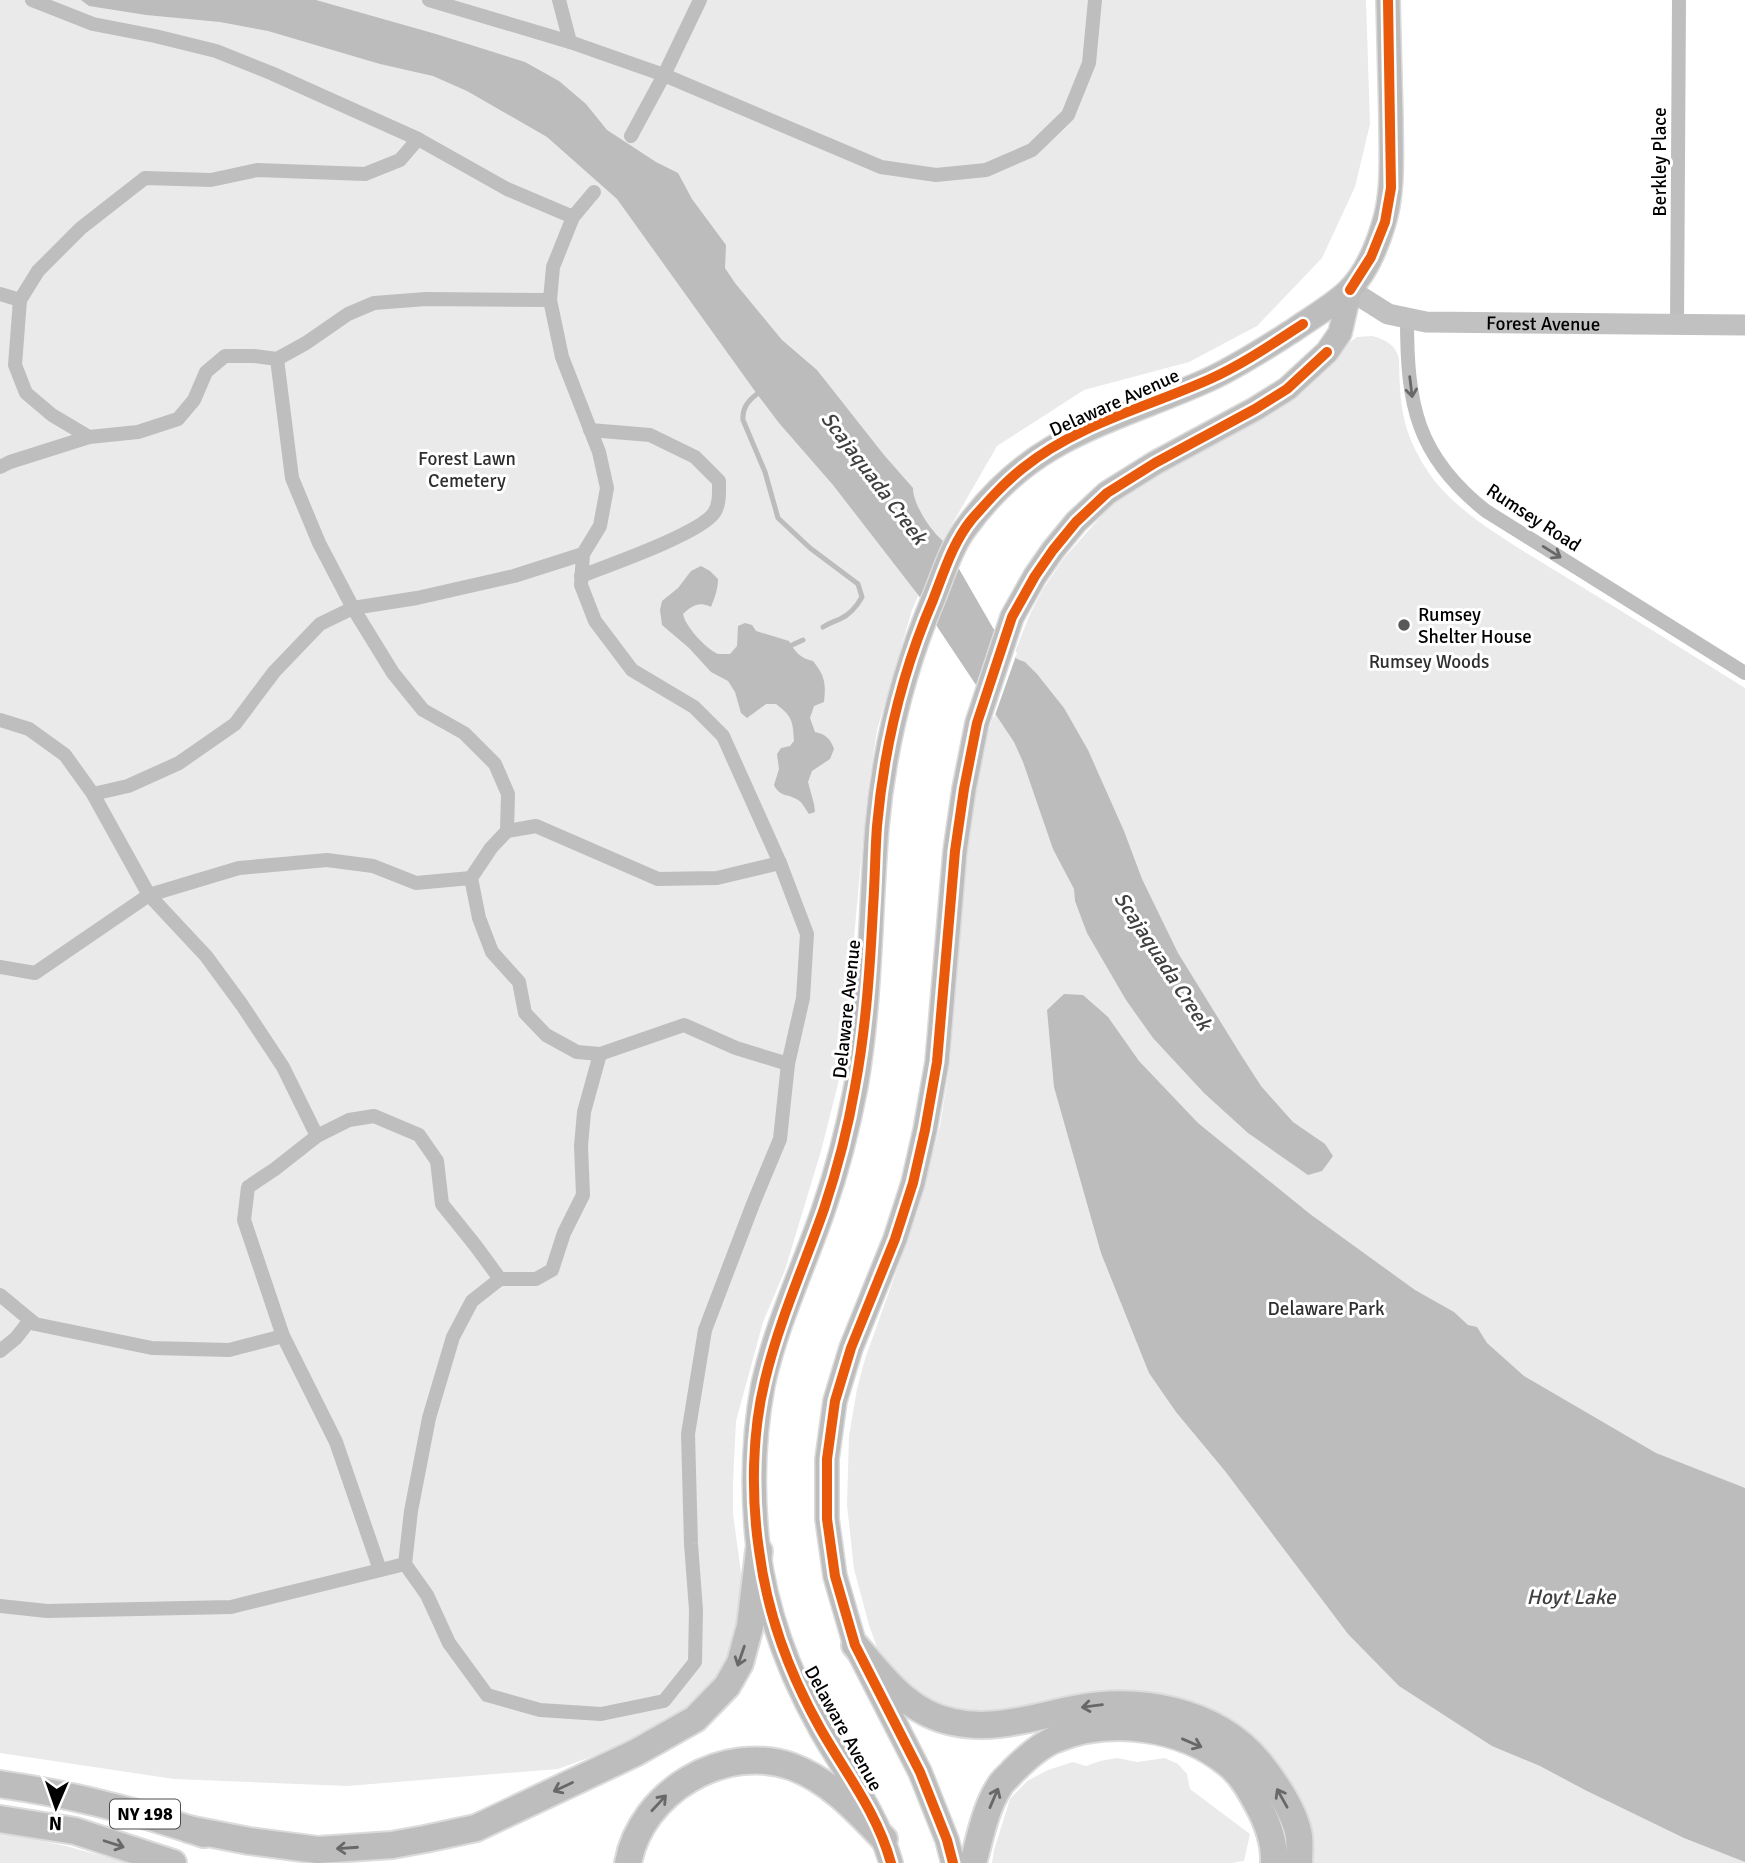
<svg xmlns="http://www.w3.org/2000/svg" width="1745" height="1863" font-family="Signika,sans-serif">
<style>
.green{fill:#eaeaea}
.water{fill:#bcbcbc}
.pier{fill:#fff}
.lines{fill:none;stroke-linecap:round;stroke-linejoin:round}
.stream{stroke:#bcbcbc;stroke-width:5}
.primary-casing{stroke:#dbdbdb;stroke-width:26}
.highway-casing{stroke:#dbdbdb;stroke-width:30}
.street{stroke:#bebebe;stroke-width:14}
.secondary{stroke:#c1c1c1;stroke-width:21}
.primary{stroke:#bdbdbd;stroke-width:23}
.highway{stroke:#bdbdbd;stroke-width:26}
.cycleway-casing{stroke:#fff;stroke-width:15}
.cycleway{stroke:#e8590c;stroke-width:10}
.oneway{stroke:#686868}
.poi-dot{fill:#595959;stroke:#fff;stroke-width:2.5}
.labels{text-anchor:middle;stroke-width:6;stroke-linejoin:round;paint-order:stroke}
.shield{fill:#fff;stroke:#4c4c4c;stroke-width:2}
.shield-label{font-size:18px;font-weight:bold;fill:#000}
.street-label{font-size:19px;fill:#000;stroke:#fff}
.park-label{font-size:19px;fill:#2f2f2f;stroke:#fff}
.poi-label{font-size:19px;fill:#000;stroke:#fff;text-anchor:start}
.water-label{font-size:21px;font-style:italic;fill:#404040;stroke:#fff}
</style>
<rect width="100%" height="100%" fill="#fff"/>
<g class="green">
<polygon points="0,0 1366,0 1370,124 1355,187 1322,258 1257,326 1189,362 1084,390 997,446 943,540 912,610 877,730 867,797 847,1014 838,1084 821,1151 785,1270 763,1322 736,1421 733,1483 733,1514 741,1572 741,1601 730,1654 710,1686 682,1713 618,1747 558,1769 347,1786 174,1779 0,1753"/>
<path d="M 1372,336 C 1385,339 1396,345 1399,359 C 1400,404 1401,430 1427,470 C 1454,514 1525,551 1569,579 C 1628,615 1686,651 1745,688 L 1745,1863 L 1306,1863 L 1301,1826 L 1168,1697 L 1141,1692 L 1105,1693 L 975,1722 L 904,1690 L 887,1669 L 878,1650 L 869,1625 L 854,1569 L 847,1505 L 849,1436 L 857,1389 L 865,1359 L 918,1211 L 940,1126 L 950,1063 L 961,917 L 973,803 L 988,733 L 1007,672 L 1030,614 L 1043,589 L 1064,558 L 1113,503 L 1357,337 Z"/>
<polygon points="1117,1758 1137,1762 1165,1758 1178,1764 1187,1774 1190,1789 1250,1834 1244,1861 1231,1863 992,1863 994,1850 1010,1799 1027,1781 1048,1770 1073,1762 1086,1766 1100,1761"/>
<polygon points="0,1832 66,1846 128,1863 0,1863"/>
</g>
<g class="water">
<path d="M 81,0 L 316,0 L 436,34 L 525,62 L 559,81 L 586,104 L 607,130 L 656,162 L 678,173 L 692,199 L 726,245 L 725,268 L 735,283 L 782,340 L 817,370 L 884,455 L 913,488 C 913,504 930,530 943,541 L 993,628 L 1017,659 L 1025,662 L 1037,674 L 1064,708 L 1088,750 L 1124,831 L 1142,879 L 1178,953 L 1241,1055 L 1261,1086 L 1293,1122 L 1325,1144 L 1333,1156 L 1322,1171 L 1308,1175 L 1248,1133 L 1204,1093 L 1153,1038 L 1126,1000 L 1087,933 L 1075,901 L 1074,889 L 1053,849 L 1023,762 L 1014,742 L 938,628 L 919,596 L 833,485 L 779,423 L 757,394 L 617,199 L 547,137 L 467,91 L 433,76 L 380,64 L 268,31 L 220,22 L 146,15 L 89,6 Z"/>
<path d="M 701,566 L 710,571 L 718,579 C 718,589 715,597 711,607 C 700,601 692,605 683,614 C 685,626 706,649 718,654 C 720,654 729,654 730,654 L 737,646 L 738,626 L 745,623 L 752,625 L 756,631 L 789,641 C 795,652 800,658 813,661 C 825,676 826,683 824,702 L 814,706 L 810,718 L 815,732 C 825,734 831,739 834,749 L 830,759 L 812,771 L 808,782 L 814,804 L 815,812 L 809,814 C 806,810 802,802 798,800 C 788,793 780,798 774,785 L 779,769 L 777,754 L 781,748 L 790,746 L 794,741 C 793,721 792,716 776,704 L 766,704 L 747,718 L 741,713 L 735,692 L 728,681 L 711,672 L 689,648 L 662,625 L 660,610 L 662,601 L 678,588 L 691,571 Z"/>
<polygon points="1064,994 1083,995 1108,1017 1139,1061 1198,1123 1310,1214 1415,1290 1454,1312 1468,1325 1477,1327 1487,1343 1524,1376 1656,1453 1745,1488 1745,1862 1684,1838 1585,1790 1540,1766 1492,1746 1399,1686 1348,1634 1225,1471 1176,1412 1149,1373 1101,1253 1054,1087 1047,1010"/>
</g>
<polygon class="pier" points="996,625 1017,653 994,718 975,689"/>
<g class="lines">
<g class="stream">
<path d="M 757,394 C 748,401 742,408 743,420 L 765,472 L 778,518 L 810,548 L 858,584 L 862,597 C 857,606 849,615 840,619 C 833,622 829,623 823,627"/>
<polyline points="792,645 803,640"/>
</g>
<defs>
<g id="primary">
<path d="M 891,1863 C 877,1813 846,1774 821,1730 C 789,1673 766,1611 758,1547 C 752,1493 753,1438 763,1385 C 776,1325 803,1269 823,1211 C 837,1171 848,1128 856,1086 C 871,1000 870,914 877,827 C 884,748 903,671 934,597 C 943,575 951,548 965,529 C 988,497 1018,468 1052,448 C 1102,419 1158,403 1210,379 C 1240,365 1267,347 1294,330 C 1311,318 1332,306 1347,292 C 1364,276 1376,249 1383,226 C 1394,193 1391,154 1391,119 C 1390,79 1389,40 1388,0"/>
<polyline points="953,1863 947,1840 920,1772 855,1645 835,1576 827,1519 827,1459 835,1401 851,1348 895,1239 913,1183 925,1130 937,1062 955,851 964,789 977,723 1012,617 1035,576 1053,550 1076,522 1107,493 1155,463 1255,409 1287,389 1327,352 1340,333 1350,290"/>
</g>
<g id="highway">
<path d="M 855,1645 C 884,1678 908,1713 953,1722 C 995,1731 1033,1717 1074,1709 C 1138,1696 1215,1709 1259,1762 C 1274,1781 1295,1812 1299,1836 C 1300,1845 1299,1855 1299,1863"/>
<path d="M 0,1784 C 70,1794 137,1811 204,1834"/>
<polyline points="0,1819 75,1831 173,1863"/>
<polyline points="188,1829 249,1841 318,1850 392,1845 425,1839 476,1828 635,1753 695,1719 727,1686 740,1663 750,1626 759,1551"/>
<path d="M 628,1863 C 641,1792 724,1742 793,1767 C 830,1781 857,1811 884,1839"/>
<path d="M 973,1863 C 980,1838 985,1809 999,1787 C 1002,1781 1009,1776 1013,1771 C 1025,1759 1040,1745 1056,1739 C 1110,1717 1182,1726 1228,1764 C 1242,1775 1251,1792 1259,1807 C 1268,1824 1275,1843 1274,1863"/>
</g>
</defs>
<use href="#primary" class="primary-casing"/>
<use href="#highway" class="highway-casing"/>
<g class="street">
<polyline points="32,0 93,24 155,36 216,51 271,73 418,139 507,189 573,217"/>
<polyline points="429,0 570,42 664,75 881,167 936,175 986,170 1032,150 1068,115 1089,63 1095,0"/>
<polyline points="559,0 570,42"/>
<polyline points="631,136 664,75 700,0"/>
<polyline points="0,294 20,300"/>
<path d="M 1407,319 C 1407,404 1416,456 1486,511 L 1745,673"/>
<polyline points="1677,324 1679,0"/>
<polyline points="277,359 292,478 319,543 353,608 393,673 423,710 464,733 495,764 508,794 507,831"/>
<polyline points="89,437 52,415 26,393 15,365 20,300 38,271 81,228 145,178 211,180 257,170 365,174 400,160 418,139"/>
<polyline points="0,467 10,462 89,437 138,432 178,419 194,400 206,372 225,356 254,356 277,359 306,343 348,314 374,303 426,299 550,300"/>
<path d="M 581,576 C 609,565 699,534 714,513 C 720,504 719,492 719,481 L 695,457 L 650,435 L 590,430"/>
<polyline points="0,720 29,729 65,755 93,794 149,895 206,956 242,1005 283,1067 317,1136"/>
<polyline points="93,794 128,786 179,763 235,724 274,672 320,624 353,608 417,598 514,576 583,554"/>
<polyline points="780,863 717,878 658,879 536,826 507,831 491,848 471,878 479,918 492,952 519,982 525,1013 546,1035 577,1052 600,1054 684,1025 736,1048 788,1064"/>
<polyline points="0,967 35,973 149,895 239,868 327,860 373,866 416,883 471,878"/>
<polyline points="0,1295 35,1324 152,1348 229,1350 283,1336"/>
<polyline points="0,1351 16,1338 30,1320"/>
<polyline points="405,1564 411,1511 429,1418 453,1337 472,1301 500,1279 536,1279 552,1270 564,1233 583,1195 581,1146 584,1112 600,1054"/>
<polyline points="380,1570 336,1442 283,1336 244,1220 248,1187 275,1169 317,1136 349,1120 374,1116 419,1135 437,1161 442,1204 475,1245 500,1279"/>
<polyline points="0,1606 47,1611 231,1607 405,1564 427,1595 449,1643 487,1695 540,1710 601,1714 664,1701 695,1662 696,1610 691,1544 688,1434 705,1330 753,1204 780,1139 788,1064 803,998 807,934 780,863 723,736 694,707 632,670 595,621 581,585 583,554 600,526 607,488 599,452 562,357 550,300 553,267 573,217 594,192"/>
</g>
<path class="secondary" id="s1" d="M 1350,290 L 1388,314 L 1426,322 L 1745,325"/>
<use href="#primary" class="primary"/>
<use href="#highway" class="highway"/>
<defs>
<g id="cycleway">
<polyline points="1350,290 1371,257 1385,222 1391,188 1388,0"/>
<path d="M 891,1863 C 877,1812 846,1774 820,1728 C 789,1673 767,1613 759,1550 C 751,1496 752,1432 765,1380 C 779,1321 804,1266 824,1209 C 837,1170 848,1128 855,1087 C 866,1028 870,968 873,908 C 875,881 875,853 877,826 C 884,748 902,672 933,600 C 944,572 953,542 972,519 C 988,501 1004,483 1023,468 C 1077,424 1148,407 1210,379 C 1243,364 1272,344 1303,324"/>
<polyline points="953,1863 947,1840 920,1772 855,1645 835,1576 827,1519 827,1459 835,1401 851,1348 895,1239 913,1183 925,1130 937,1062 955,851 964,789 977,723 1012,617 1035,576 1053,550 1076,522 1107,493 1155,463 1255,409 1287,389 1327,352"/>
</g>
</defs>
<use href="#cycleway" class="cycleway-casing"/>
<use href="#cycleway" class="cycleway"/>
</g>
<defs><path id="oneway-shaft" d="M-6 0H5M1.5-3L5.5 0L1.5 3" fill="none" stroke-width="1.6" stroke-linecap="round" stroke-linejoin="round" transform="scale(1.75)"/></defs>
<g class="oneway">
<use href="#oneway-shaft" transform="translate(1411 387) rotate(83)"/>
<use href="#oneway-shaft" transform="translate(1552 552) rotate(32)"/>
<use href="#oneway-shaft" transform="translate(741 1656) rotate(109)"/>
<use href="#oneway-shaft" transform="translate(1092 1706) rotate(173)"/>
<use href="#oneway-shaft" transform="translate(1192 1743) rotate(23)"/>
<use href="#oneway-shaft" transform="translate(563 1787) rotate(155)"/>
<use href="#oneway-shaft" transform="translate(994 1798) rotate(-67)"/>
<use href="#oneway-shaft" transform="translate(1282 1798) rotate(-119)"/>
<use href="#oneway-shaft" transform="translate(659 1803) rotate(-47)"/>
<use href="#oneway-shaft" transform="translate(114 1844) rotate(18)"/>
<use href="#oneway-shaft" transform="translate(347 1848) rotate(176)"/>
</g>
<circle class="poi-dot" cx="1404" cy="625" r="7"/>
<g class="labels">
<rect class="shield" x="110" y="1799.5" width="70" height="29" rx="5"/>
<g class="shield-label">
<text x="145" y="1820">NY 198</text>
</g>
<g class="street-label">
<text transform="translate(1659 162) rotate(-90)" y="7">Berkley Place</text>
<text dy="7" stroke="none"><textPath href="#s1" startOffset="201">Forest Avenue</textPath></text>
<text transform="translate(1114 402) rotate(-24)" y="7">Delaware Avenue</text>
<text transform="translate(1534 517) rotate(33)" y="7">Rumsey Road</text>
<text transform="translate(846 1009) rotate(-84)" y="7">Delaware Avenue</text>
<text transform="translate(844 1728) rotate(61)" y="7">Delaware Avenue</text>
</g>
<g class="park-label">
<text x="467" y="465">Forest Lawn<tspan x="467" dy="22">Cemetery</tspan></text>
<text x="1429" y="668">Rumsey Woods</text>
<text x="1326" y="1315">Delaware Park</text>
</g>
<g class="poi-label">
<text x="1418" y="621">Rumsey<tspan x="1418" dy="22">Shelter House</tspan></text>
</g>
<g class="water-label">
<text transform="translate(874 478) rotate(53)" y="7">Scajaquada Creek</text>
<text transform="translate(1163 961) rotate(57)" y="7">Scajaquada Creek</text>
<text x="1571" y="1604">Hoyt Lake</text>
</g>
</g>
<g transform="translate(56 1807) rotate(182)" stroke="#ffffff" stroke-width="5" paint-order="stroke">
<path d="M0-5L12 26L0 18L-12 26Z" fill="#000000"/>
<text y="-10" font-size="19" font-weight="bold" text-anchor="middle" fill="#000000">N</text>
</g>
</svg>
